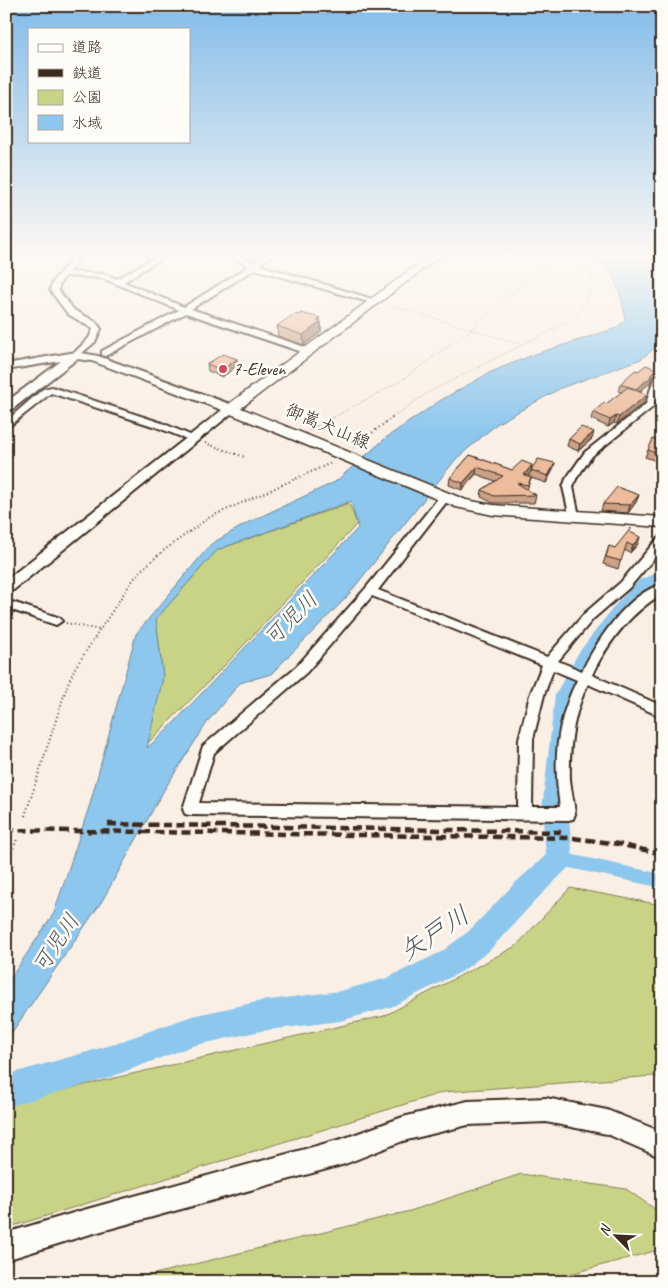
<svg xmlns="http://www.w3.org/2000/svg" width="668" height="1288" font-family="Caveat,'Klee One',sans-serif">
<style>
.green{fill:#c8d386;stroke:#827e52}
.water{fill:#8dc7ed;stroke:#6c889a;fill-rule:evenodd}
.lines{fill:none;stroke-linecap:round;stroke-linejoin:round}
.canal{fill:#8dc7ed;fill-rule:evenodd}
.river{fill:#8dc7ed;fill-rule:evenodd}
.minor-casing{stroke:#3b2a1e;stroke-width:4}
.tertiary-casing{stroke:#3b2a1e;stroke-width:4}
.secondary-casing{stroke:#3b2a1e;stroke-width:3}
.path-far1{stroke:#3b2a1e;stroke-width:1;stroke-dasharray:0.5 2.5;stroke-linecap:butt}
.path{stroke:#3b2a1e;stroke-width:2;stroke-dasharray:1 3;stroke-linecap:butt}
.minor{fill:#fdfcf7;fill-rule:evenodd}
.tertiary{fill:#fdfcf7;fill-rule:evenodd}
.secondary{fill:#fdfcf7;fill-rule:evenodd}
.rail{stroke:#3b2a1e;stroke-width:4.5;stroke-dasharray:9 4.5;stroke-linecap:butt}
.wall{fill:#cba286;stroke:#3b2a1e}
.shaded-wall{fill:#a5846d;stroke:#3b2a1e}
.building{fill:#ecbc9c;stroke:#3b2a1e}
.poi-dot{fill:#d1495b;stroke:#fdfcf7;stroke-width:2}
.labels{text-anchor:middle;stroke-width:5;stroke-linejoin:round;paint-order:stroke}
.far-poi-label{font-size:18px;fill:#3b2a1e;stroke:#fdfcf7;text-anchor:start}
.far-street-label{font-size:18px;fill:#3b2a1e;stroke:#fdfcf7}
.water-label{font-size:22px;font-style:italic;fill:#54595c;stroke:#fdfcf7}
.near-water-label{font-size:26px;font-style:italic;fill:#54595c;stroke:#fdfcf7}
</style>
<rect width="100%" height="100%" fill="#faefe5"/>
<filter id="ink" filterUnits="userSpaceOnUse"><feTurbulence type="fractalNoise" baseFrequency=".02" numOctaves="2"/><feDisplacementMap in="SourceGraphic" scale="10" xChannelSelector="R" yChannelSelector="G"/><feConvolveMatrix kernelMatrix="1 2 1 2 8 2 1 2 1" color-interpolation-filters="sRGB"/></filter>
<g filter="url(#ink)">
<g class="green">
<polygon points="349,503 357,524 228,662 146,745 163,677 156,619 217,550"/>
<polygon points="570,888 662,905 662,1080 654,1076 444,1092 17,1225 6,1226 6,1103 384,1016 516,946"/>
<polygon points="521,1174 626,1189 662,1214 662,1249 540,1282 122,1282 410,1211"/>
</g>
<path class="water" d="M 583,254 L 655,254 L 662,259 L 662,343 L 641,359 L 561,388 L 498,423 L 456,459 L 345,599 L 271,674 L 240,683 L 208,721 L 164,790 L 102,901 L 6,1041 L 6,985 L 54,913 L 90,804 L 136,634 L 211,544 L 249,522 L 335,482 L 387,437 L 441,400 L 491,372 L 535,354 L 617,328 L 625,320 C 625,306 616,278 607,268 C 602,262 590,258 583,254 ZM 351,501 L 358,528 L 167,730 L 147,748 L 163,677 L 156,619 L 217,550 Z"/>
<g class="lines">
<polygon class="canal" points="560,852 662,874 662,888 560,866 555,864 552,859 555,854"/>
<polygon class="river" points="662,571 662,586 653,590 630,614 595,664 577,695 568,809 573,859 569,867 534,902 489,951 461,972 391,1007 340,1021 261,1031 192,1046 108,1078 6,1107 6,1075 108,1046 192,1016 261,1001 340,991 387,978 441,952 469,931 514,884 546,855 542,809 555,695 579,652 616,604 639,580"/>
<defs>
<g id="minor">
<polygon points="76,254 84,254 69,272 103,274 117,279 160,254 168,254 124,282 184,307 249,266 226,254 234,254 253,263 266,254 273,254 260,265 379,301 372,303 255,269 191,309 311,349 311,353 305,353 186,313 105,356 102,355 102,351 179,310 102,278 65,276 60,283 58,290 74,310 96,322 101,329 95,342 76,358 72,355 89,338 93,329 68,314 50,290 53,281"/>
<polygon points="662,372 662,380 653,407 592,456 576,479 573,487 579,516 578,518 570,518 563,487 566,479 585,452 646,404 654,378"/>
<polygon points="52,387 162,423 197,438 195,440 189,440 156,427 51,393 6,429 6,421 43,389"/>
<path d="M 444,495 L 448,496 L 449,498 L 448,500 L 378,590 L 547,657 L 585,613 L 621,582 L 658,538 L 662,537 L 662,549 L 629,588 L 593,619 L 558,661 L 582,671 C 597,641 627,594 662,584 L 662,594 C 630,613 608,642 592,675 L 662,706 L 662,717 L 588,684 C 573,713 569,747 570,779 C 571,791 574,802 575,814 L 573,819 L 568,820 L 190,815 L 185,814 L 183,809 L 203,746 L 297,666 L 366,588 L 440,496 ZM 372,596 L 542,665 L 530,695 L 519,739 L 518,807 L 199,803 L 214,753 L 307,672 ZM 553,670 L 577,680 C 556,722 553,761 560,807 L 532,807 L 533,739 L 544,695 Z"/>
<polygon points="6,600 60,618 62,621 56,625 6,608"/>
</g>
<g id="tertiary">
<polygon points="76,352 98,356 235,406 237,409 11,592 6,593 6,580 222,410 92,361 77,359 10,411 6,412 6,402 61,361 6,370 6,364"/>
<polygon points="546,1098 607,1110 662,1132 662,1158 607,1134 546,1122 468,1125 403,1141 345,1164 80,1237 6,1260 6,1233 80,1211 345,1138 403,1117 468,1101"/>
</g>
<polygon id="secondary" points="432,254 443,254 241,408 466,500 493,505 662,517 662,527 493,515 456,507 226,412 224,409 226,406"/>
</defs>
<use href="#minor" class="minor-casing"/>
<use href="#tertiary" class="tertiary-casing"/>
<use href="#secondary" class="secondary-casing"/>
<g class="path-far1">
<polyline points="387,304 523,345"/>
<polyline points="332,418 399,382 472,329 557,254"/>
<polyline points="391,418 429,392 568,322 582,308 594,285 584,264 567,254"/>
</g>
<g class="path">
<polyline points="309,430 334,417"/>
<polyline points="205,443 245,457"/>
<polyline points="353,447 393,417"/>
<polyline points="66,623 100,630"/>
<polyline points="25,816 67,686 75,668 126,590 139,572 163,551 210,517 331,463"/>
<polyline points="6,867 17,839"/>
</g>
<use href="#minor" class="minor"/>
<use href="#tertiary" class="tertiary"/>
<use href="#secondary" class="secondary"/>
<g class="rail">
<polyline points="108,824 561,832"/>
<polyline points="6,830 573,838 618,844 662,854"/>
</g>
</g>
<g class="wall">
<polygon points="298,315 320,318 320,322 321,322 321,332 304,345 278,336 277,326"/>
<polygon points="237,359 237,366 222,377 208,371 207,364"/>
<polygon points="656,369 654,376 651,379 650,383 639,392 645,402 617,424 614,423 608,427 591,419 593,412 606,404 622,392 618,391 620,384 638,371"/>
<polygon points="662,435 662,463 645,457 648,450"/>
<polygon points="569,439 592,439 578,451 567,446"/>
<polygon points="470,455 512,470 553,470 546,483 531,478 527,490 536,495 534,503 493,503 481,497 482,490 495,481 476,474 462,490 449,485 450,478"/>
<polygon points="639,495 636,502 628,513 601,511 603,504"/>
<polygon points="630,532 638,544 630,553 624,550 618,569 603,564 609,546 615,548"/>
</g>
<g class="shaded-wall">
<polygon points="320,318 320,323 321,322 321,332 304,345 303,335"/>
<polygon points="237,359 237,366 222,377 222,370"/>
<polygon points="656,369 654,376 651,379 650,383 634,396 636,389"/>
<polygon points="647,395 645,402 617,424 619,417"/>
<polygon points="616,416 614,423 608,427 610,420"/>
<polygon points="594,432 592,439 578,451 580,444"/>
<polygon points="555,463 553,470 546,483 548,476"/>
<polygon points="532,465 531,472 523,482 524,475"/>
<polygon points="477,467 476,474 462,490 463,483"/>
<polygon points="639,495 636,502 628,513 630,505"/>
<polygon points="640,537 638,544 630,553 633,546"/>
</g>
<g class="building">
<polygon points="301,313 320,318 317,321 321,322 303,335 277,326 294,314 298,315"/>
<polygon points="223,354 237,359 222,370 207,364"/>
<polygon points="646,365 656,369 650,376 652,376 636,389 620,384 635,370 638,371"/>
<polygon points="628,387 647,395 619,417 616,416 610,420 593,412 604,403 606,404"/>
<polygon points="581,427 594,432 580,444 569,439"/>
<polygon points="661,434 662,435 662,455 648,450 653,439 656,440"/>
<polygon points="470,455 512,470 522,461 532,465 524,475 531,477 528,485 517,483 536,495 494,496 482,490 503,476 477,467 463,483 450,478"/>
<polygon points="538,459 555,463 548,476 531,470"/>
<polygon points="617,487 639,495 630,505 603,504"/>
<polygon points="631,528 630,532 640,537 633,546 627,543 621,561 606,557 609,546 615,548"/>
</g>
</g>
<linearGradient id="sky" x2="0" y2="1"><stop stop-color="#83bcea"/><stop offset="0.59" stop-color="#fdf8f3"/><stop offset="1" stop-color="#fdf8f3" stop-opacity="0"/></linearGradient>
<rect width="668" height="434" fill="url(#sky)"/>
<circle class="poi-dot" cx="223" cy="369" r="5"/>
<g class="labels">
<g class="far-poi-label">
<text x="233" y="375">7-Eleven</text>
</g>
<g class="far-street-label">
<text transform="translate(328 426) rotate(23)" y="6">御嵩犬山線</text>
</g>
<g class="water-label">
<text transform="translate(290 618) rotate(-45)" y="8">可児川</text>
<text transform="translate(55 943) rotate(-56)" y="8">可児川</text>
</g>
<g class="near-water-label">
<text transform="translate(434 933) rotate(-33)" y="9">矢戸川</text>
</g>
</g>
<rect width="668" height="1288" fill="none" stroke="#fdfcf7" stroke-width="25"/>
<rect x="12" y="12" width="643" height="1263" fill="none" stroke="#3b2a1e" stroke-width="2" filter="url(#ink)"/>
<rect x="28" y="28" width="162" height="115" fill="#fdfcf7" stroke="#afa8a0"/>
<rect x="38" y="44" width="25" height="8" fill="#fdfcf7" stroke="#afa8a0"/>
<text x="72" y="52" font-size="15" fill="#3b2a1e">道路</text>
<rect x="38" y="69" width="25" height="8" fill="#3b2a1e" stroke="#afa8a0"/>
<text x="72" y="78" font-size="15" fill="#3b2a1e">鉄道</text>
<rect x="38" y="90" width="25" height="15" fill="#c8d386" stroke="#afa8a0"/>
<text x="72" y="102" font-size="15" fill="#3b2a1e">公園</text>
<rect x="38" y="115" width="25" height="15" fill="#8dc7ed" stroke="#afa8a0"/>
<text x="72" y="128" font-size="15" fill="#3b2a1e">水域</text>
<g transform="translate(616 1236) rotate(294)" stroke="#fdfcf7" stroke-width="4" paint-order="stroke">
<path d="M0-4L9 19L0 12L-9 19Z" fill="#3b2a1e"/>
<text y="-8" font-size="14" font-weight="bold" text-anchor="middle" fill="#3b2a1e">N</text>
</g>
</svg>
